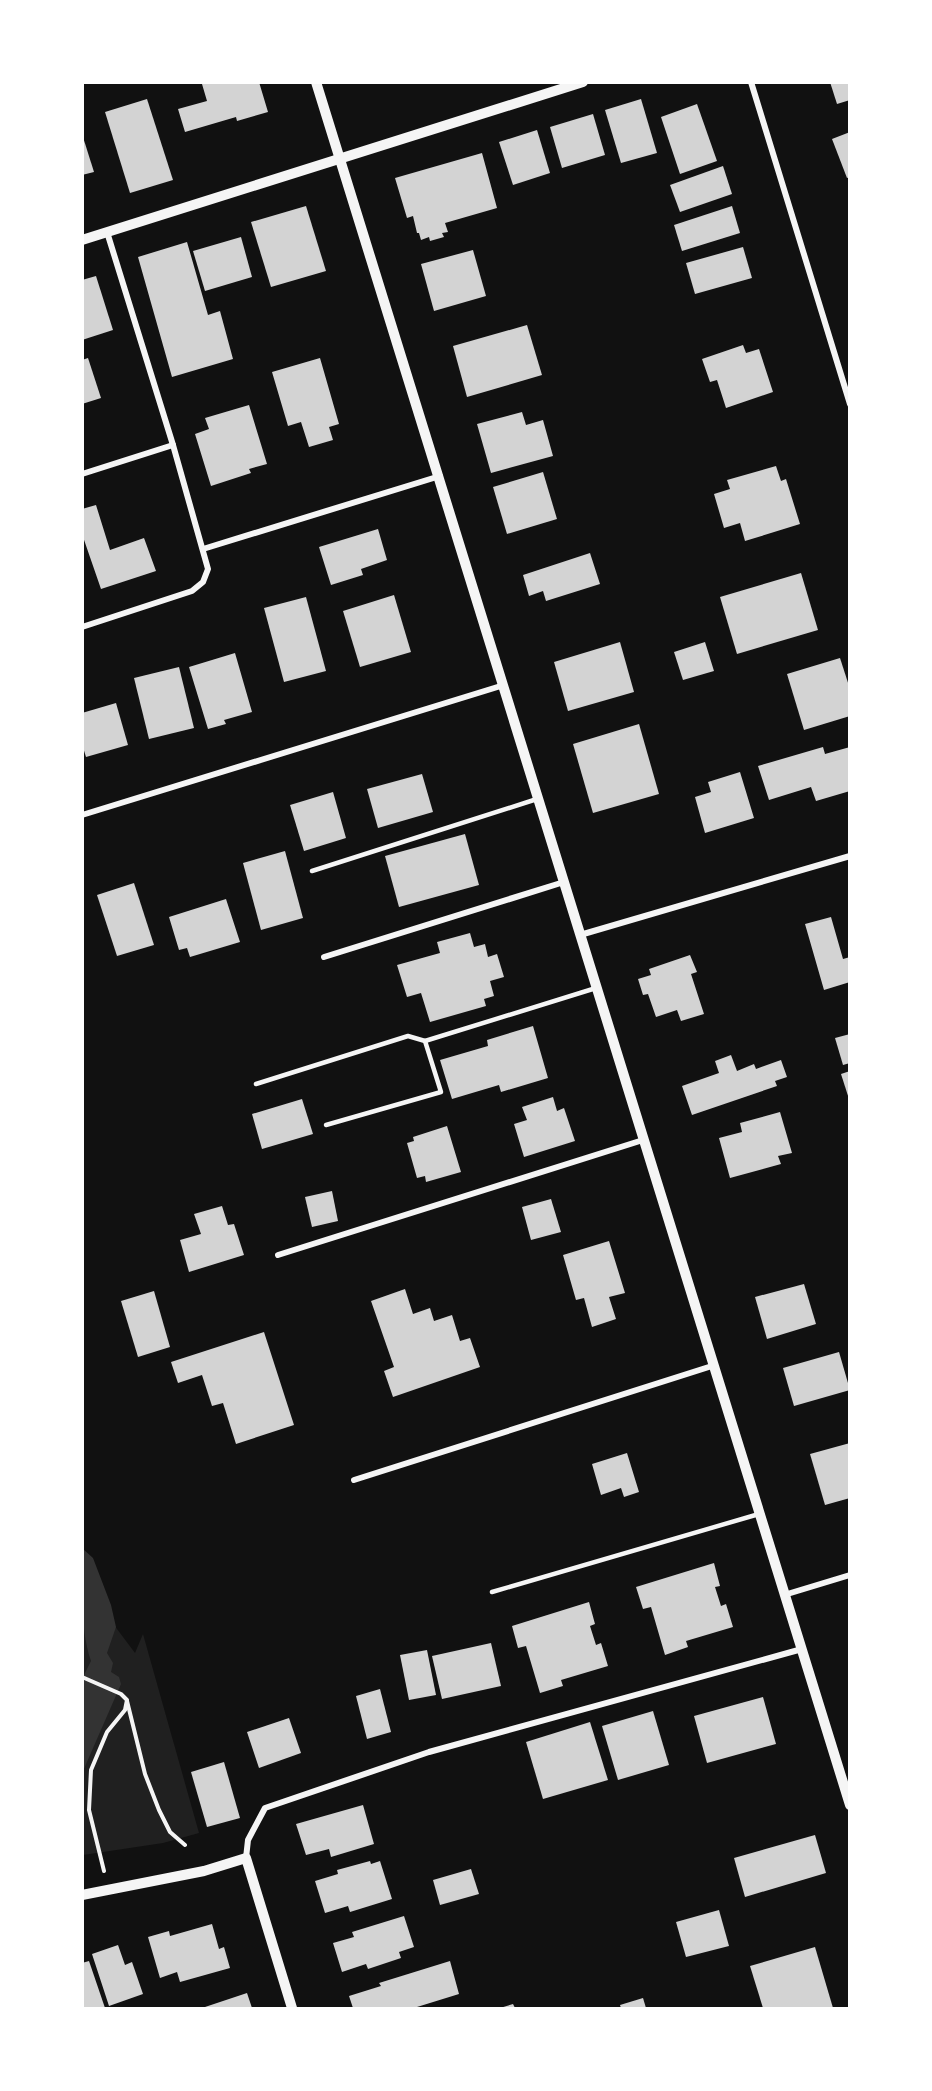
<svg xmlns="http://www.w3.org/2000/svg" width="932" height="2091" font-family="'Exo 2',sans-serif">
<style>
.green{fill:#202020}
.water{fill:#333}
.building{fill:#d3d3d3}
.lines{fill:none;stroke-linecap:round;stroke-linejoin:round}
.path{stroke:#f5f5f5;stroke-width:4}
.service{stroke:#f5f5f5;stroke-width:4.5}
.minor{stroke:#f5f5f5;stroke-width:6}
.tertiary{stroke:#f5f5f5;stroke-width:10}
</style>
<rect width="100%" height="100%" fill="#111"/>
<polygon class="green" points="82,1578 87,1589 135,1653 143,1634 199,1833 163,1843 83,1855"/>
<path class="water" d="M 83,1549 L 93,1558 L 111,1605 L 116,1627 L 107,1653 L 113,1663 L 111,1672 L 119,1677 L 121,1684 L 83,1771 L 83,1677 L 91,1661 C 79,1625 83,1586 83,1549 Z"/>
<g class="building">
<polygon points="208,82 259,82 268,112 237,121 236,117 185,132 178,109 207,101 202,84"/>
<polygon points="830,82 850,82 850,100 837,104"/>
<polygon points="147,99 173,180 130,193 105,112"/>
<polygon points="641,99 657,153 621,163 605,110"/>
<polygon points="697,104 717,161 680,174 661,117"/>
<polygon points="593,114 605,155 562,168 550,127"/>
<polygon points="537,130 550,173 513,185 499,142"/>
<polygon points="850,132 850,177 847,178 832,139"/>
<polygon points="82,134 94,172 82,175"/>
<polygon points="482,153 497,208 445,223 448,232 442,233 444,237 430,241 429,237 421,240 419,233 417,233 413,216 407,218 395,178"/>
<polygon points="723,166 732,194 680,212 670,185"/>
<polygon points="306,206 326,271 271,287 251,222"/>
<polygon points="732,206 740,233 682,251 674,225"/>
<polygon points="241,237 252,277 205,291 193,251"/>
<polygon points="187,242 208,315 220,311 233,359 172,377 138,257"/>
<polygon points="743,247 752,278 695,294 686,263"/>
<polygon points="473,250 486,296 434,311 421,264"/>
<polygon points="96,276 113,330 82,340 82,280"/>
<polygon points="527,325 542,375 467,397 453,346"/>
<polygon points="743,345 746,353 759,349 773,392 726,408 717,380 710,382 702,359"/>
<polygon points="88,358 101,398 82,404 82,360"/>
<polygon points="320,358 339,424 329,427 333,440 309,447 301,422 288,426 272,372"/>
<polygon points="249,405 267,464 249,469 251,473 211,486 195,434 209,429 205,418"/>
<polygon points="522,412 526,425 543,420 553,456 491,473 477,424"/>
<polygon points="776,466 781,481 786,479 800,524 745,541 740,523 724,528 714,494 730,489 727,480"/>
<polygon points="543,472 557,519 507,534 493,487"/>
<polygon points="96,505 110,550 144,538 156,571 101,589 82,534 82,509"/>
<polygon points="378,529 387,560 361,569 363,575 331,585 319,547"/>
<polygon points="590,553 600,584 546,601 543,591 529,596 523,575"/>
<polygon points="801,573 818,630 737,654 720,597"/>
<polygon points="394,595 411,652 360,667 343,611"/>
<polygon points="306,597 326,671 284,682 264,608"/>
<polygon points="620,642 634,692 568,711 554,662"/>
<polygon points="705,642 714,671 683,680 674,652"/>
<polygon points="235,653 252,712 224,720 226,724 208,729 189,667"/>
<polygon points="840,658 850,689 850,716 804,730 787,674"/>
<polygon points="179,667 194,728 149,739 134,678"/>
<polygon points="116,703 128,745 86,757 82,744 82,713"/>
<polygon points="639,724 659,794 593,813 573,744"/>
<polygon points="823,747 825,754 850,747 850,791 816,801 811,787 769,800 758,766"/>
<polygon points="740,772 754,818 705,833 695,797 711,792 708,782"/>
<polygon points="422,774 433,812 378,828 367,789"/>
<polygon points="333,792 346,838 304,851 290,805"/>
<polygon points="465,834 479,885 399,907 385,856"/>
<polygon points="285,851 303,918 261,930 243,863"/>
<polygon points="134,883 154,945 117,956 97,895"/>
<polygon points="226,899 240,942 190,957 187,948 179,950 169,917"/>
<polygon points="831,917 843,959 850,957 850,982 824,990 805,924"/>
<polygon points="470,933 474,947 485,944 488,957 497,954 504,977 490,981 494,996 484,999 486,1006 430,1022 421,993 407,997 397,965 440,953 437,942"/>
<polygon points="690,955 697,972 691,974 704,1014 681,1021 677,1010 656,1017 648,994 643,995 638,979 651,975 649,969"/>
<polygon points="533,1026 548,1078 501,1092 499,1085 452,1099 440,1060 488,1046 487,1040"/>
<polygon points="850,1034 850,1063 843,1065 835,1038"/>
<polygon points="731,1055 737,1071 754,1064 756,1069 781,1060 787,1077 775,1081 777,1086 692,1115 682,1086 719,1073 715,1061"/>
<polygon points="850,1071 850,1099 849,1099 841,1074"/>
<polygon points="553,1097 557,1111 564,1108 575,1141 524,1157 514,1124 527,1120 522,1107"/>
<polygon points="302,1099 313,1134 262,1149 252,1114"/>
<polygon points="780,1112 792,1153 778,1156 781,1164 730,1178 719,1138 742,1132 740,1123"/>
<polygon points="447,1126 461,1172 426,1182 425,1176 417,1178 407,1143 414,1141 413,1137"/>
<polygon points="332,1191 338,1221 312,1227 305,1197"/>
<polygon points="551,1199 561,1232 531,1240 522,1207"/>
<polygon points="222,1206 228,1225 234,1224 244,1255 189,1272 180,1240 201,1234 194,1214"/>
<polygon points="609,1241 625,1293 609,1297 616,1319 592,1327 584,1298 576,1300 563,1255"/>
<polygon points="804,1284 816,1324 767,1339 755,1297"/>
<polygon points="405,1289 413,1314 430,1308 434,1321 452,1315 460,1341 470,1338 480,1367 393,1397 384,1371 394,1367 371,1301"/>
<polygon points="154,1291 170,1347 138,1357 121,1301"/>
<polygon points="264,1332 294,1425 236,1444 223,1403 212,1406 202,1375 178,1383 171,1362"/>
<polygon points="839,1352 850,1390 794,1406 783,1368"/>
<polygon points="850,1443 850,1498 825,1505 810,1454"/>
<polygon points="627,1453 639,1492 624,1497 621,1488 601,1495 592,1464"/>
<polygon points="714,1563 720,1586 715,1587 721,1606 726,1604 733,1627 686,1641 688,1647 665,1655 651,1607 643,1609 636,1587"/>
<polygon points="589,1602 595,1624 590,1626 596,1645 601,1643 608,1666 561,1680 563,1686 540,1693 526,1646 518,1648 512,1626"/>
<polygon points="491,1643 501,1686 442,1699 432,1656"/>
<polygon points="427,1650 436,1695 409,1700 400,1655"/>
<polygon points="380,1689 391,1732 367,1739 356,1696"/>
<polygon points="763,1697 776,1744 707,1763 694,1716"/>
<polygon points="653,1711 669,1765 618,1780 602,1726"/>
<polygon points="289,1718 301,1753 259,1768 247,1732"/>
<polygon points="590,1722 608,1780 543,1799 526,1742"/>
<polygon points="224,1762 240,1818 207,1827 191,1772"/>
<polygon points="363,1805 374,1844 331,1857 329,1849 306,1855 296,1824"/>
<polygon points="815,1835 826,1873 745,1897 734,1858"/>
<polygon points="370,1861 371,1864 380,1861 392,1899 350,1912 348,1906 325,1913 315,1881 338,1874 337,1870"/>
<polygon points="471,1869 479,1894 440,1905 433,1880"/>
<polygon points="719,1910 729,1946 686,1957 676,1922"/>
<polygon points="404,1916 414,1947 399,1952 401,1958 368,1969 366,1964 342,1972 333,1943 354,1937 352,1932"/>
<polygon points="212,1924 219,1949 224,1947 230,1968 180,1982 177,1972 160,1978 148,1937 169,1931 170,1936"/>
<polygon points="118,1945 125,1965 132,1962 143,1994 109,2006 92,1954"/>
<polygon points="815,1947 833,2008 763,2008 750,1966"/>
<polygon points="89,1961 105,2008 82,2008 82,1963"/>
<polygon points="450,1961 459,1994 417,2007 418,2008 353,2008 349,1996 381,1986 379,1983"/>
<polygon points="247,1993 252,2008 202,2008"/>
<polygon points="643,1998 646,2008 621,2008 620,2005"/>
<polygon points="513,2004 515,2008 500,2008"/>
</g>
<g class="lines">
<g class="path">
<polyline points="82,1677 121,1694 127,1700 125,1710 107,1732 91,1770 89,1810 104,1871"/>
<polyline points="127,1701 145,1774 159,1810 170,1832 185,1845"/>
</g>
<g class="service">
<polyline points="312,871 537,799"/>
<polyline points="256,1084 408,1036 425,1041 596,988"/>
<polyline points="326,1125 441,1092 425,1041"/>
<polyline points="492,1592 759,1514"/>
</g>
<g class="minor">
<polyline points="751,82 850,404"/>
<polyline points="82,474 173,445"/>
<polyline points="203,549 440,476"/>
<polyline points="82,627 192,591 203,582 208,569 173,445 107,232"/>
<polyline points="82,815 504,685"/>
<polyline points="580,935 850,856"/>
<polyline points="324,957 564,882"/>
<polyline points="278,1255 643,1140"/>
<polyline points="354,1480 712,1366"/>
<polyline points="784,1595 850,1575"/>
<polyline points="246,1858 248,1840 265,1808 429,1752 802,1649"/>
</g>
<g class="tertiary">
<polyline points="316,82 850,1805"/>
<polyline points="82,240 583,82"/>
<polyline points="82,1895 204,1871 246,1858 292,2008"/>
</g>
</g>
<rect width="932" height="2091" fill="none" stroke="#ffffff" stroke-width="168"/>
</svg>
